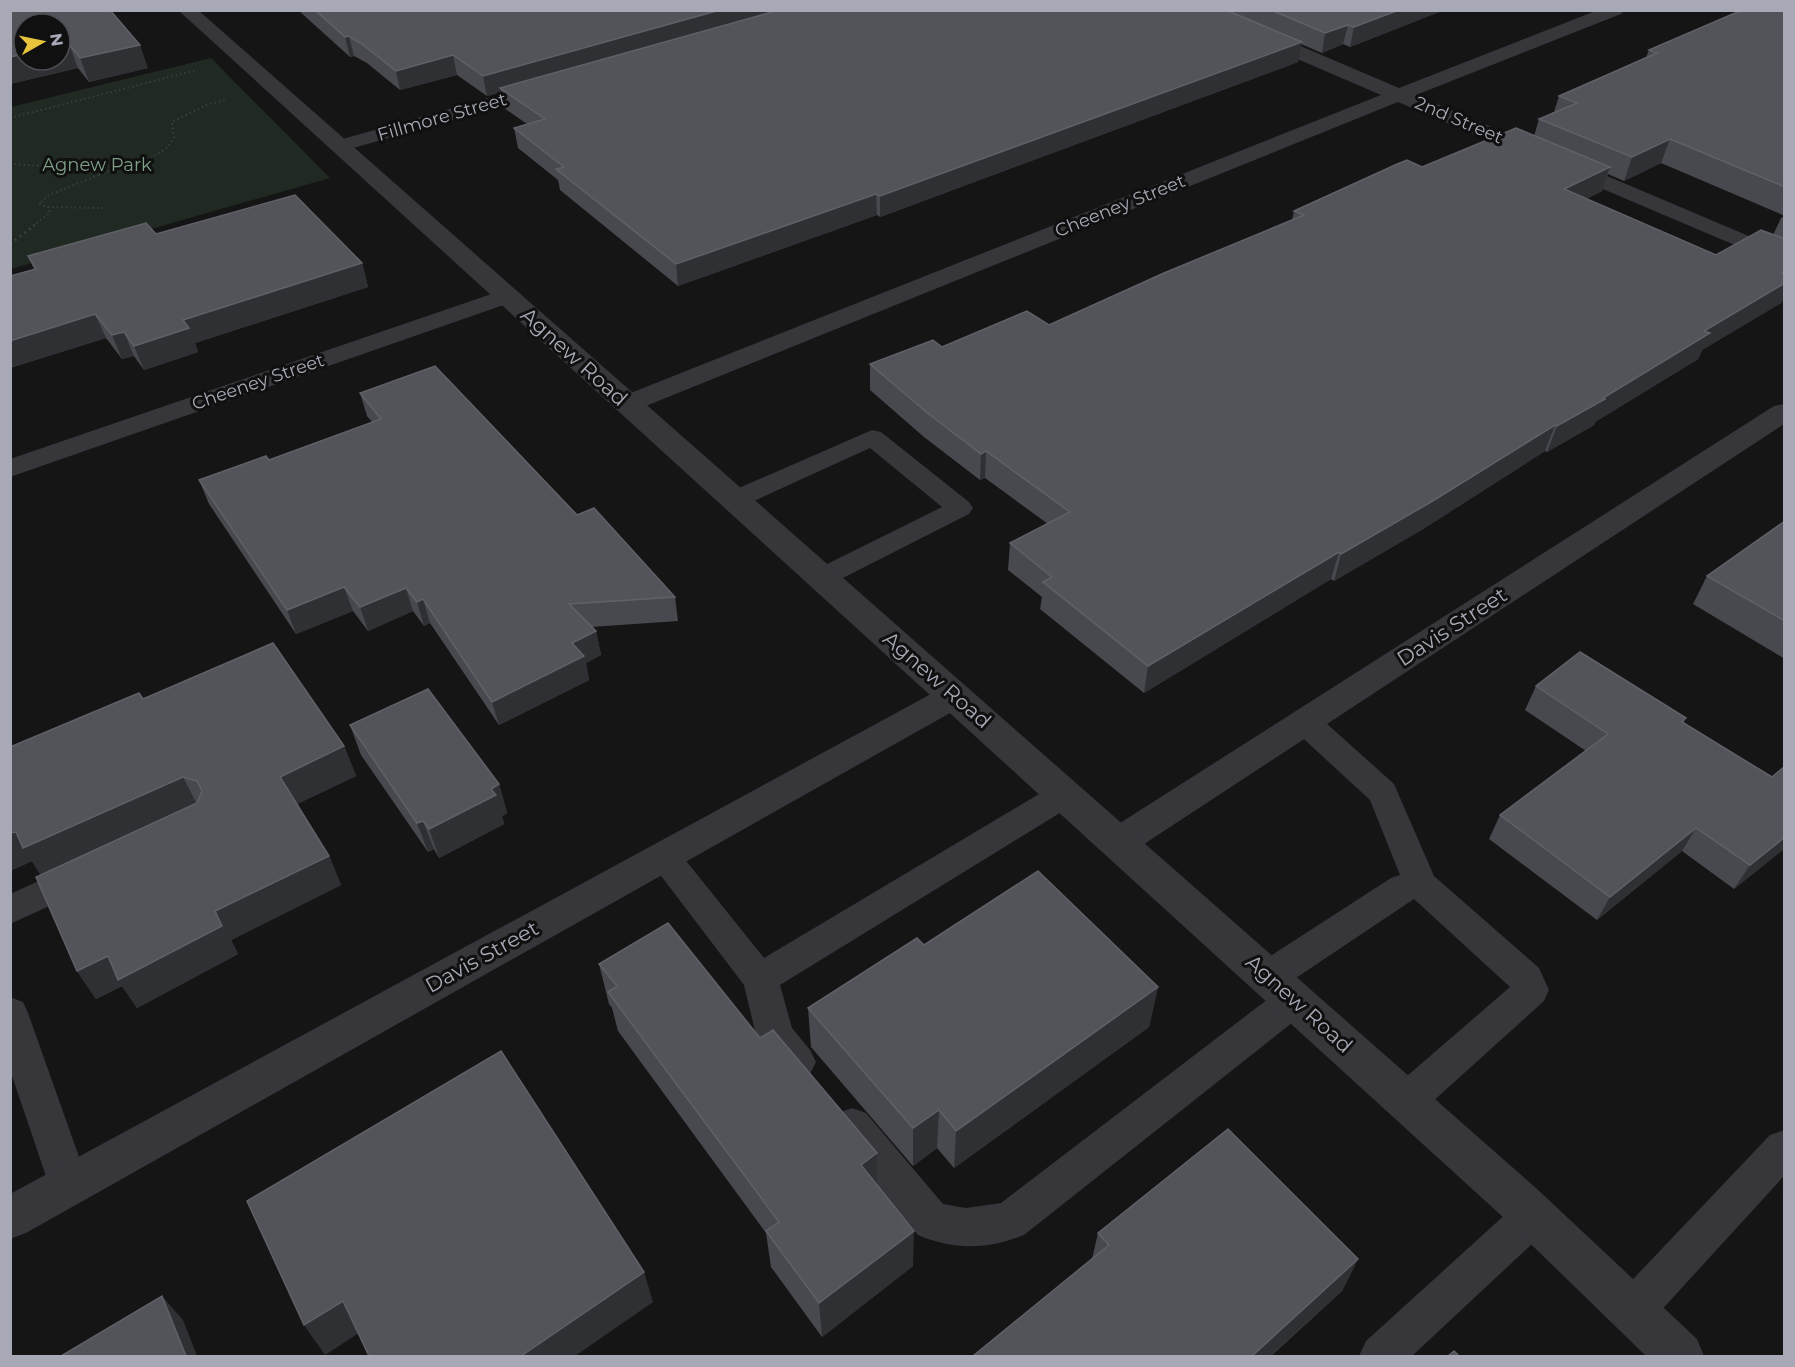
<svg xmlns="http://www.w3.org/2000/svg" width="1795" height="1367" font-family="Montserrat,sans-serif">
<style>
.green{fill:#212923}
.lines{fill:none;stroke-linecap:round;stroke-linejoin:round}
.path-far1{stroke:#3c3d42;stroke-width:2;stroke-dasharray:1.5 3;stroke-linecap:butt}
.path{stroke:#3c3d42;stroke-width:3;stroke-dasharray:2 4;stroke-linecap:butt}
.service{fill:#36363b;fill-rule:evenodd}
.minor{fill:#36363b;fill-rule:evenodd}
.tertiary{fill:#36363b;fill-rule:evenodd}
.wall{fill:#48494e}
.shaded-wall{fill:#2f3033}
.building{fill:#525459;stroke:#606168;stroke-width:1.5}
.labels{text-anchor:middle;stroke-width:6;stroke-linejoin:round;paint-order:stroke}
.far-street-label{font-size:18px;fill:#a7aab6;stroke:#101011}
.far-park-label{font-size:18px;fill:#7fa086;stroke:#101011}
.street-label{font-size:21px;fill:#a7aab6;stroke:#101011}
</style>
<rect width="100%" height="100%" fill="#151516"/>
<polygon class="green" points="211,58 330,178 11,269 11,107"/>
<g class="lines">
<g class="path-far1">
<polyline points="10,118 197,70"/>
<polyline points="10,164 66,167 100,174 145,162 167,148 174,138 172,122 209,104 227,100"/>
<polyline points="99,175 49,195 39,204 48,207 105,208"/>
<polyline points="33,226 50,213 48,207"/>
</g>
<polyline class="path" points="10,244 35,225"/>
<g class="service">
<polygon points="872,430 881,432 969,502 973,508 969,514 831,584 821,587 811,584 807,578 811,572 942,507 870,448 743,506 734,508 725,506 721,500 725,494"/>
<polygon points="1305,711 1316,714 1394,784 1434,876 1539,968 1549,990 1544,1001 1420,1113 1406,1118 1392,1113 1387,1101 1392,1089 1510,987 1414,899 1281,988 1268,992 1255,988 1250,977 1255,966 1391,878 1400,875 1370,800 1294,730 1290,722 1294,714"/>
<polygon points="1065,782 1076,785 1081,794 1076,803 780,985 792,1028 810,1050 816,1062 810,1074 797,1079 784,1074 762,1047 756,1035 744,985 646,856 651,847 663,843 675,847 764,958 1054,785"/>
<polygon points="79,863 91,867 96,877 91,887 10,924 10,894"/>
<path d="M 1294,984 L 1307,989 L 1312,1000 L 1307,1011 L 1024,1235 C 987,1250 954,1250 918,1235 L 838,1139 L 832,1126 L 838,1113 L 852,1108 L 866,1113 L 943,1204 L 966,1208 L 1001,1203 L 1281,989 Z"/>
<polygon points="10,997 23,1002 28,1013 89,1185 83,1198 69,1204 55,1198 49,1185 10,1070"/>
<polygon points="1784,1130 1784,1176 1647,1326 1632,1332 1617,1326 1611,1311 1617,1296 1770,1135"/>
<polygon points="1533,1196 1547,1202 1553,1216 1547,1230 1412,1356 1359,1356 1366,1341 1519,1202"/>
</g>
<g class="minor">
<polygon points="1190,10 1216,10 1399,88 1598,10 1624,10 1621,14 1416,95 1784,251 1784,266 1398,102 636,410 627,412 618,410 614,404 618,398 1381,95 1193,14"/>
<polygon points="545,82 552,84 555,88 552,92 339,152 332,150 329,146 332,142"/>
<polygon points="506,289 515,291 518,296 515,301 10,477 10,459"/>
<polygon points="1784,404 1784,424 1132,852 1119,856 1106,852 1101,842 1106,832 1774,406"/>
<polygon points="954,684 966,688 971,696 966,704 26,1233 10,1239 10,1194 942,688"/>
</g>
<polygon class="tertiary" points="178,10 198,10 1536,1188 1697,1339 1704,1356 1646,1356 1504,1218"/>
</g>
<g class="wall">
<polygon points="10,10 148,68 89,82 78,68 10,84"/>
<polygon points="298,10 1444,10 1350,47 1343,44 1322,53 1301,44 1298,62 880,217 877,215 678,286 560,190 558,180 518,148 514,128 527,124 504,108 501,92 487,96 457,75 400,90 367,63 354,56 350,57"/>
<polygon points="1785,10 1785,216 1661,163 1624,181 1608,174 1602,191 1586,199 1716,255 1773,235 1781,218 1785,216 1785,296 1781,303 1702,350 1698,359 1595,422 1594,425 1547,452 1545,451 1423,529 1334,581 1331,579 1144,693 1040,609 1042,597 1008,570 1010,543 1048,524 985,478 980,480 924,437 870,390 870,364 942,347 1049,325 1292,220 1294,211 1422,167 1534,136 1539,119 1554,112 1559,96 1646,57 1649,50"/>
<polygon points="156,234 362,263 368,287 195,343 198,352 144,370 134,356 122,359 106,338 10,368 10,276 34,269 28,256"/>
<polygon points="360,393 577,515 675,597 678,621 591,627 596,631 601,655 586,663 589,680 499,725 430,623 424,626 413,611 368,631 353,611 296,634 209,504 199,480 269,460 372,422 367,416"/>
<polygon points="1785,521 1785,659 1693,604 1707,576"/>
<polygon points="1536,686 1686,718 1683,723 1785,848 1734,889 1682,851 1597,920 1489,839 1500,815 1586,751 1525,710"/>
<polygon points="143,699 344,746 356,776 297,804 329,856 341,885 231,940 238,954 137,1008 122,986 96,999 77,971 41,875 32,861 10,871 10,747"/>
<polygon points="350,725 499,784 507,813 502,816 504,824 439,858 434,849 428,852 361,755"/>
<polygon points="924,945 1158,987 1149,1027 954,1168 937,1148 913,1166 811,1047 808,1008"/>
<polygon points="599,964 760,1038 877,1153 878,1186 913,1266 822,1337 771,1267 766,1233 618,1031 612,1008 609,1004"/>
<polygon points="1098,1233 1358,1259 1342,1291 1271,1356 973,1356 1092,1259"/>
</g>
<g class="shaded-wall">
<polygon points="720,10 789,10 500,88 501,92 487,96 483,76"/>
<polygon points="1399,10 1444,10 1350,47 1354,27"/>
<polygon points="1348,25 1343,44 1322,53 1325,33"/>
<polygon points="349,36 354,56 350,57 345,37"/>
<polygon points="1302,42 1298,62 880,217 880,196"/>
<polygon points="69,44 78,68 10,84 10,57 24,54 24,60 60,60 60,46"/>
<polygon points="140,45 148,68 89,82 80,58"/>
<polygon points="453,55 457,75 400,90 396,71"/>
<polygon points="1670,139 1661,163 1624,181 1632,157"/>
<polygon points="1610,167 1602,191 1556,213 1564,189"/>
<polygon points="876,194 877,215 678,286 676,264"/>
<polygon points="362,263 368,287 195,343 198,352 144,370 134,346 183,320"/>
<polygon points="1785,272 1785,296 1781,303 1702,350 1698,359 1595,422 1594,425 1547,452 1557,426 1603,398 1704,331"/>
<polygon points="95,314 106,338 10,368 10,341"/>
<polygon points="124,332 134,356 122,359 112,335"/>
<polygon points="1555,425 1545,451 1423,529 1334,581 1341,554"/>
<polygon points="986,451 985,478 980,480 981,454"/>
<polygon points="1339,552 1331,579 1144,693 1148,666"/>
<polygon points="344,587 353,611 296,634 287,610"/>
<polygon points="406,588 413,611 368,631 360,607"/>
<polygon points="423,599 430,623 424,626 417,602"/>
<polygon points="596,631 601,655 586,663 589,680 499,725 492,702 572,643"/>
<polygon points="344,746 356,776 293,806 280,777"/>
<polygon points="183,777 198,806 42,877 32,861 10,871 10,833"/>
<polygon points="499,784 507,813 502,816 504,824 439,858 429,829 491,789"/>
<polygon points="423,821 434,849 428,852 417,823"/>
<polygon points="1696,828 1682,851 1597,920 1610,897"/>
<polygon points="1785,837 1785,848 1734,889 1750,865"/>
<polygon points="329,856 341,885 231,940 238,954 137,1008 122,986 96,999 77,971 108,956 215,911"/>
<polygon points="1158,987 1149,1027 954,1168 956,1131"/>
<polygon points="939,1110 937,1148 913,1166 913,1128"/>
<polygon points="877,1153 878,1190 861,1165"/>
<polygon points="914,1231 913,1266 822,1337 819,1303"/>
<polygon points="1358,1259 1342,1291 1270,1356 1252,1356"/>
<polygon points="644,1272 653,1302 575,1356 521,1356"/>
<polygon points="162,1296 183,1320 197,1356 186,1356"/>
<polygon points="343,1301 362,1331 325,1355 304,1325"/>
</g>
<g class="building">
<polygon points="10,10 110,10 140,45 80,58 69,44 60,46 60,24 24,24 24,54 10,57"/>
<polygon points="315,10 720,10 483,76 453,55 396,71 362,44 349,36 345,37"/>
<polygon points="779,10 1226,10 1302,42 880,196 876,194 676,264 556,169 564,167 514,128 545,119 500,88"/>
<polygon points="1271,10 1399,10 1354,27 1348,25 1325,33"/>
<polygon points="1742,10 1785,10 1785,187 1670,139 1632,157 1539,119 1577,103 1559,96 1657,53 1649,50"/>
<polygon points="1516,128 1610,167 1564,189 1716,255 1761,230 1785,239 1785,272 1782,273 1785,275 1785,283 1704,331 1710,333 1603,398 1605,399 1557,426 1555,425 1431,502 1341,554 1339,552 1148,666 1043,582 1052,577 1010,543 1070,512 986,451 981,454 925,411 870,364 933,340 942,347 1027,311 1049,325 1164,273 1304,215 1294,211 1395,165 1407,160 1422,167"/>
<polygon points="295,195 362,263 183,320 189,328 134,346 124,332 112,335 95,314 10,341 10,276 36,269 28,256 146,223 156,234"/>
<polygon points="435,366 577,515 594,508 675,597 569,604 596,631 572,643 584,656 492,702 423,599 417,602 406,588 360,607 344,587 287,610 199,480 266,456 269,460 381,419 360,393"/>
<polygon points="1785,521 1785,621 1707,576"/>
<polygon points="273,643 344,746 280,777 329,856 215,911 222,926 118,980 108,956 77,971 36,877 197,803 202,791 197,781 183,777 23,848 16,832 10,833 10,747 139,693 143,699"/>
<polygon points="1580,652 1686,718 1682,722 1772,777 1785,766 1785,837 1750,865 1696,828 1610,897 1500,815 1608,734 1536,686"/>
<polygon points="428,689 499,784 491,789 496,795 429,829 423,821 417,823 350,725"/>
<polygon points="1038,871 1158,987 956,1131 939,1110 913,1128 808,1008 917,938 924,945"/>
<polygon points="668,923 760,1038 773,1030 877,1153 861,1165 914,1231 819,1303 766,1231 779,1222 608,992 617,986 599,964"/>
<polygon points="501,1051 644,1272 521,1356 369,1356 343,1301 304,1325 247,1201"/>
<polygon points="1228,1129 1358,1259 1252,1356 973,1356 1109,1245 1098,1233"/>
<polygon points="162,1296 186,1356 61,1356"/>
<polygon points="1454,1351 1459,1356 1448,1356"/>
</g>
<g class="labels">
<g class="far-street-label">
<text transform="translate(442 117) rotate(-16)" y="6">Fillmore Street</text>
<text transform="translate(1459 120) rotate(23)" y="6">2nd Street</text>
<text transform="translate(1120 206) rotate(-22)" y="6">Cheeney Street</text>
<text transform="translate(258 382) rotate(-19)" y="6">Cheeney Street</text>
</g>
<g class="far-park-label">
<text x="97" y="171">Agnew Park</text>
</g>
<g class="street-label">
<text transform="translate(574 357) rotate(42)" y="7">Agnew Road</text>
<text transform="translate(1452 627) rotate(-33)" y="7">Davis Street</text>
<text transform="translate(937 680) rotate(41)" y="7">Agnew Road</text>
<text transform="translate(482 957) rotate(-29)" y="7">Davis Street</text>
<text transform="translate(1299 1004) rotate(42)" y="7">Agnew Road</text>
</g>
</g>
<rect width="1795" height="1367" fill="none" stroke="#a7aab6" stroke-width="24"/>
<g transform="translate(42 42) rotate(81)"><circle r="28" fill="#101011" stroke="#4c4e53" stroke-width="1.5"/>
<path d="M0-4.5L10 22L0 15L-10 22Z" fill="#e8c43c"/>
<text y="-9" font-size="16" font-weight="bold" text-anchor="middle" fill="#a7aab6">N</text>
</g>
</svg>
